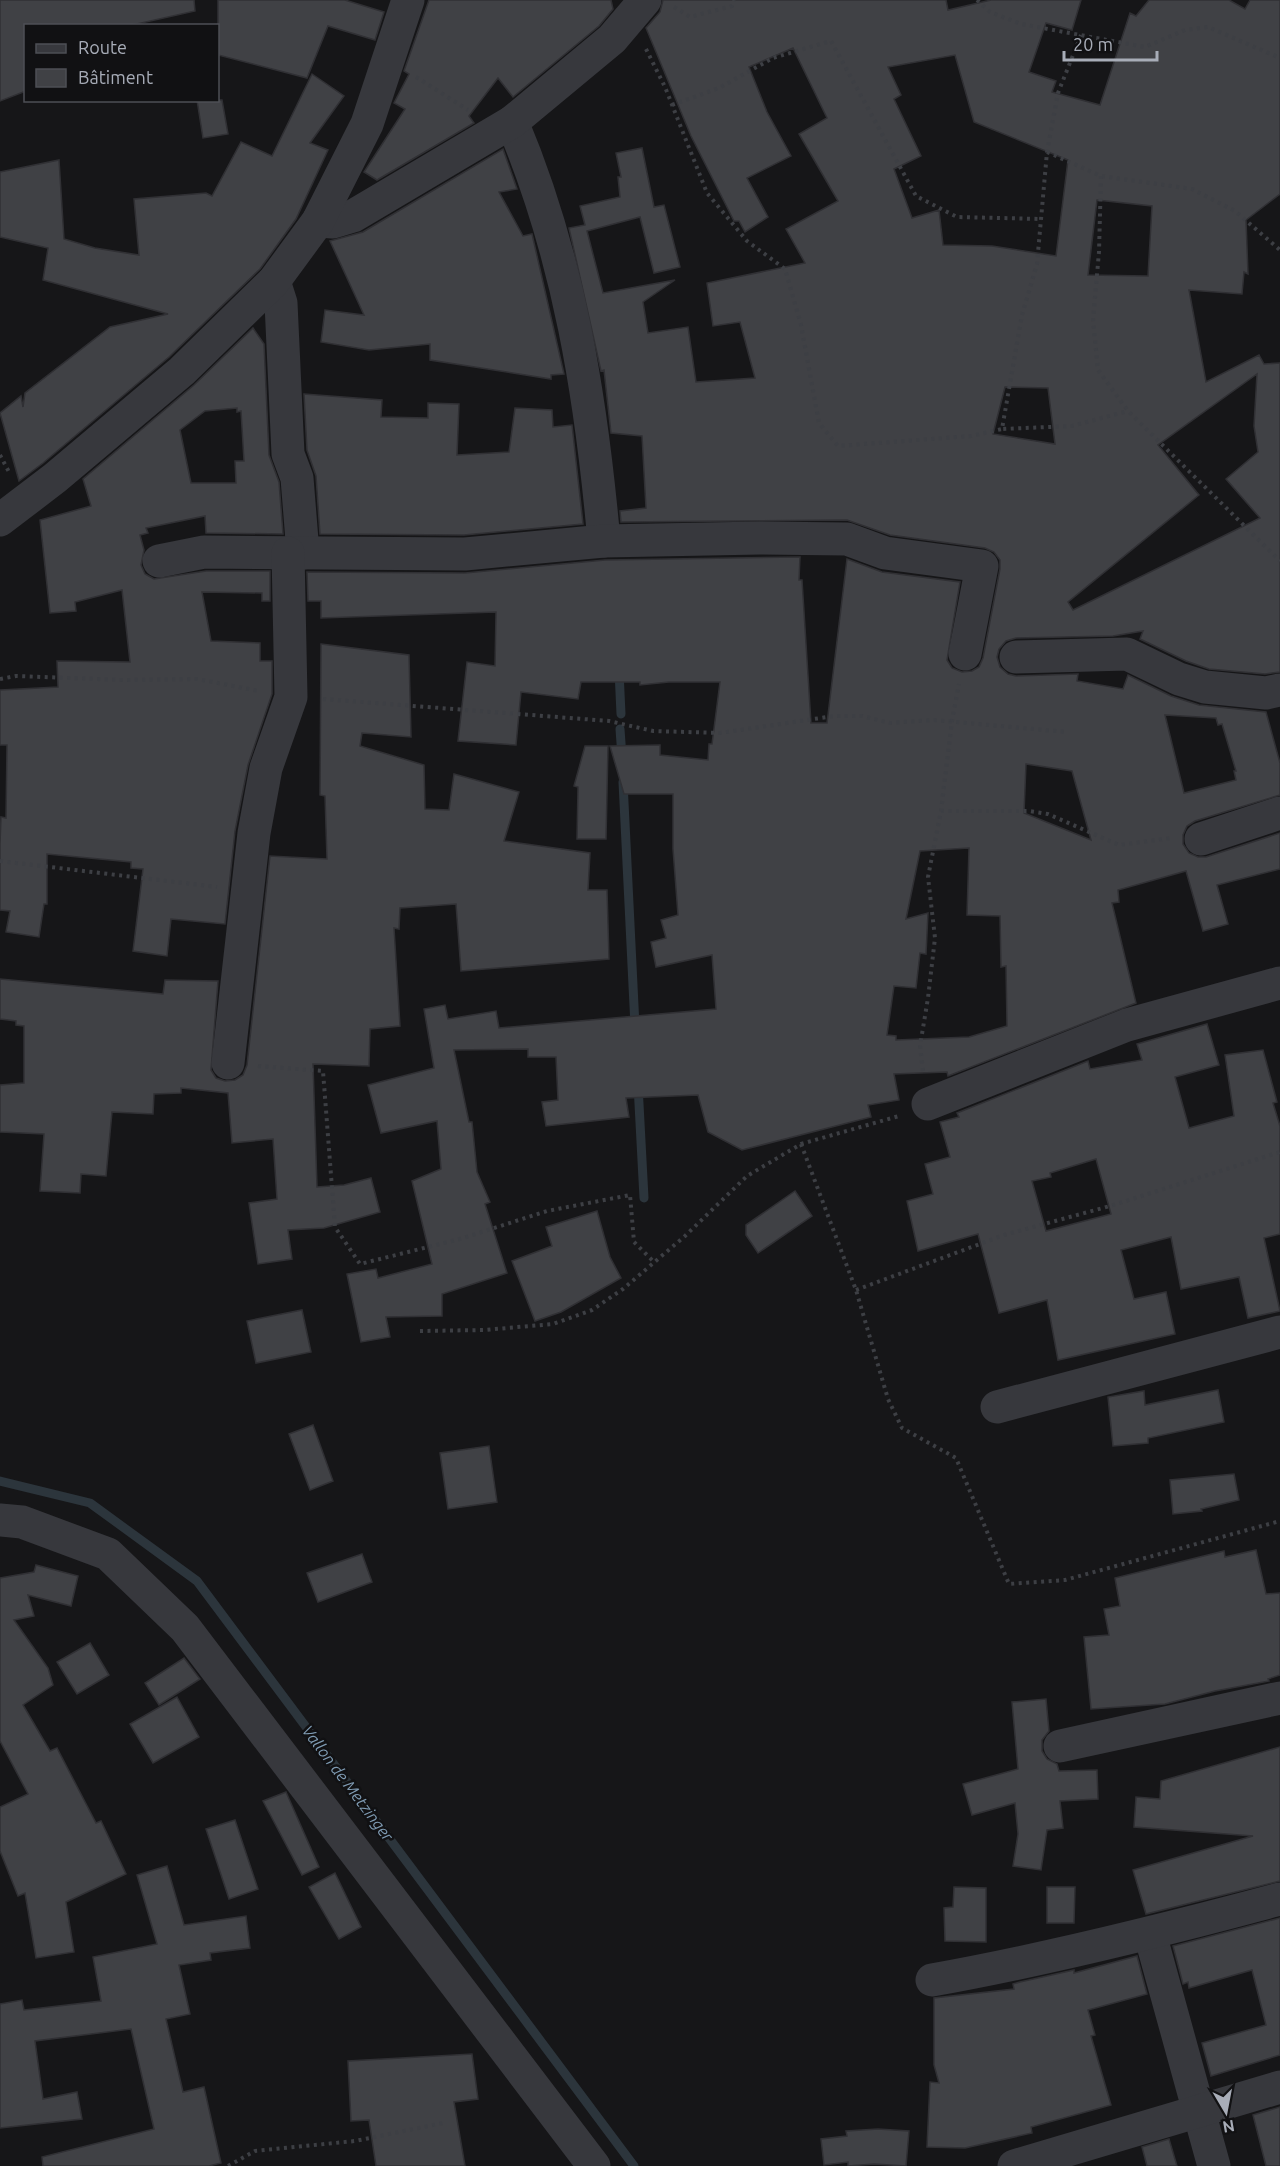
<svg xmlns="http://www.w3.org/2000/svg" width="1280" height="2166" font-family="Ubuntu,sans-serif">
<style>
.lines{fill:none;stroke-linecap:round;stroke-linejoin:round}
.stream{stroke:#2c353c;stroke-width:9}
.building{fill:#404145;stroke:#303034;stroke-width:1.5;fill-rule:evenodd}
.path{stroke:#3d3f44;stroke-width:4;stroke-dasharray:3 4.5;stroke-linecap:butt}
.street{stroke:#37383d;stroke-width:33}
.labels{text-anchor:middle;stroke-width:5;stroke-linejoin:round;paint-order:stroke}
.water-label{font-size:16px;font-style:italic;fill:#7f9bb3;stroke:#111113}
</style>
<rect width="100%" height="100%" fill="#161618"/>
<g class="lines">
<g class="stream">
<polyline points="619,671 621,714"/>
<polyline points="620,729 622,757"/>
<polyline points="623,782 635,1026"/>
<polyline points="638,1085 644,1198"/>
<polyline points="0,1481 90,1503 197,1581 634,2166"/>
</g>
</g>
<g class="building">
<polygon points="0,0 194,0 195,11 128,26 26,26 26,91 0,101"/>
<polygon points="218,0 345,0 384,12 375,40 328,26 307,78 218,55"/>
<polygon points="429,0 611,0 613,9 599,26 513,97 498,78 469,116 474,123 377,180 364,172 405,109 394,103 409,74 404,71"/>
<path d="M 663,0 L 946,0 L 948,10 L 991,0 L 1081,0 L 1072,30 L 1046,23 L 1029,72 L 1056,81 L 1052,92 L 1100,105 L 1130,13 L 1136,16 L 1149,0 L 1229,0 L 1245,9 L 1250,0 L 1280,0 L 1280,194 L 1246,220 L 1248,274 L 1244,272 L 1242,294 L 1189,290 L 1206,382 L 1259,355 L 1264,364 L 1280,363 L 1280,672 L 1265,674 L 1209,669 L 1186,661 L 1140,639 L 1143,631 L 1113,636 L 1016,638 L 1006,641 L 999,649 L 997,657 L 1000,667 L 1008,674 L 1016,676 L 1078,674 L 1077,681 L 1123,689 L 1128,675 L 1171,696 L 1199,705 L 1266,712 L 1280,763 L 1280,795 L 1195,821 L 1187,826 L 1183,835 L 1183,844 L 1189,853 L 1198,857 L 1206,857 L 1280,833 L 1280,869 L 1217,885 L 1228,924 L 1203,931 L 1186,871 L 1118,890 L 1119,902 L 1112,903 L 1136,1003 L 948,1076 L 947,1072 L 894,1074 L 899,1100 L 868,1105 L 871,1117 L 742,1150 L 708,1132 L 698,1095 L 626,1098 L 629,1117 L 546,1126 L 542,1102 L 558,1100 L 556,1057 L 528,1057 L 528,1049 L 454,1050 L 469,1122 L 472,1122 L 477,1172 L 490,1202 L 485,1204 L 507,1273 L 442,1294 L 442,1316 L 386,1317 L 390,1337 L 361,1342 L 347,1274 L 376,1269 L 378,1278 L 432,1264 L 412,1181 L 441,1169 L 437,1121 L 381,1133 L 368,1085 L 434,1068 L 424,1009 L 445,1005 L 448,1019 L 496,1011 L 499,1028 L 716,1009 L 712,955 L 656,967 L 651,942 L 666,938 L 661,920 L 678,915 L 673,849 L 673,794 L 624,794 L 610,746 L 660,745 L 660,755 L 708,760 L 709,744 L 712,744 L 720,682 L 669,682 L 640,685 L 640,682 L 581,682 L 578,699 L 521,692 L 516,745 L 458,741 L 467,662 L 495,666 L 496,612 L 321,618 L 321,601 L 308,601 L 307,572 L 465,573 L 605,560 L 800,557 L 799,580 L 802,580 L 811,723 L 827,723 L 847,559 L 882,572 L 960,582 L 947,660 L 952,668 L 962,672 L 972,671 L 979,667 L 983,658 L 1000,569 L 1000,560 L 994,552 L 985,548 L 890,535 L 847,520 L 621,522 L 620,511 L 646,508 L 642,436 L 611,433 L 604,370 L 601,371 L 569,228 L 585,225 L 580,206 L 620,197 L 618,177 L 621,177 L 616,153 L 642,148 L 654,207 L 664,205 L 680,267 L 654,273 L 640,217 L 587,231 L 603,293 L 675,280 L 643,302 L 648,333 L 688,327 L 696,382 L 755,378 L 740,322 L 713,326 L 707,283 L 805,263 L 786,229 L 838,201 L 799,134 L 827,118 L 793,48 L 749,67 L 767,112 L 791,156 L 747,178 L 768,217 L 745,232 L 739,221 L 734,221 L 691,136 L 646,28 L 660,12 ZM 955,55 L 974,122 L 1068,160 L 1056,256 L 992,246 L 943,245 L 939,210 L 912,218 L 894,169 L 921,156 L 894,99 L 901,95 L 888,67 ZM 1097,200 L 1152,206 L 1148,276 L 1088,275 ZM 1257,374 L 1254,426 L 1258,452 L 1226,479 L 1260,518 L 1073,610 L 1068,602 L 1199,495 L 1158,445 ZM 1005,387 L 1048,388 L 1055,444 L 993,434 ZM 1165,715 L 1216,718 L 1218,725 L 1222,724 L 1236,771 L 1234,771 L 1236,780 L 1184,793 ZM 1026,764 L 1072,771 L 1091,840 L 1024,813 ZM 969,848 L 967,915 L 1000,916 L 1001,967 L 1006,966 L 1007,1026 L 969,1037 L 896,1040 L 896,1036 L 887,1035 L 894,986 L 916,988 L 920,953 L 926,954 L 928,913 L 906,919 L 920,851 Z"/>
<polygon points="312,74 344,96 310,143 328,150 296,219 260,269 169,357 43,463 19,481 0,413 21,396 23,407 25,393 110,327 168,314 43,280 48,248 0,237 0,172 59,160 64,239 95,248 139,255 134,199 206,193 212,196 241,142 272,156"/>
<polygon points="197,100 222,100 228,134 203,138"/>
<polygon points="503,149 517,189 499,192 523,236 532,234 564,374 551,375 551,379 430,360 430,344 369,350 321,342 325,310 364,315 330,241 363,232"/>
<path d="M 253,328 L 264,344 L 269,455 L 279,482 L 283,534 L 206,533 L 205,516 L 146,528 L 148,533 L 140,535 L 144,550 L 141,565 L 145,574 L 154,579 L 206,571 L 270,571 L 270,601 L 262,601 L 262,593 L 202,592 L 211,641 L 260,643 L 260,661 L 272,661 L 272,694 L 248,765 L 235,831 L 225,924 L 171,919 L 167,956 L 133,951 L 143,869 L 131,868 L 131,862 L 47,854 L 47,904 L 44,904 L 39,937 L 6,932 L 10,911 L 0,910 L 0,843 L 1,817 L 6,818 L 7,745 L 0,745 L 0,690 L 58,687 L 57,661 L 130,662 L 122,590 L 75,602 L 76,611 L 50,613 L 40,520 L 91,506 L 83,479 L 194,385 ZM 237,408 L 237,412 L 241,411 L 244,461 L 235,461 L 236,483 L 191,483 L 180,430 L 205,411 Z"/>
<polygon points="304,394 382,400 381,417 428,418 428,403 459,404 457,455 509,452 515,408 552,410 553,427 572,425 583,524 464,535 320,534 316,476 307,450"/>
<polygon points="321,644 409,655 411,737 362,733 360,746 424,765 425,809 449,810 454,774 519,792 504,841 590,853 588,890 607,890 609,959 461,971 456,904 400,908 399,929 394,928 400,1026 370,1029 369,1066 313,1064 317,1187 344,1185 371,1178 380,1212 324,1228 288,1230 292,1259 258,1264 249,1203 277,1199 273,1139 232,1143 228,1093 181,1088 181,1093 154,1094 153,1114 112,1112 106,1176 81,1174 80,1193 40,1191 44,1134 0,1132 0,1085 24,1083 24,1026 16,1025 16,1021 0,1019 0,979 163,994 165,980 218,981 211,1070 216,1078 225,1081 235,1080 243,1075 247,1065 270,856 327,859 325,796 320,795"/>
<polygon points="585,746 608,746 606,839 577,839 578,787 574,786"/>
<path d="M 1207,1024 L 1219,1065 L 1175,1077 L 1189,1128 L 1234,1116 L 1225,1055 L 1263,1050 L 1277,1102 L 1273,1103 L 1280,1126 L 1280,1234 L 1264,1238 L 1280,1311 L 1248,1318 L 1239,1277 L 1181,1289 L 1171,1237 L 1121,1250 L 1134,1299 L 1166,1292 L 1175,1334 L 1058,1360 L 1047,1300 L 999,1313 L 978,1234 L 918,1251 L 907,1201 L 933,1194 L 925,1164 L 950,1157 L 940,1122 L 959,1117 L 957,1113 L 1088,1061 L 1090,1069 L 1142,1060 L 1137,1044 ZM 1096,1159 L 1111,1214 L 1046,1231 L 1032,1181 L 1051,1177 L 1050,1173 Z"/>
<polygon points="795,1191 812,1216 758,1253 746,1235 746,1225"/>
<polygon points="597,1211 610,1257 621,1278 561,1312 535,1321 512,1261 552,1246 546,1227"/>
<polygon points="302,1310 311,1352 256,1363 247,1321"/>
<polygon points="1218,1390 1224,1422 1148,1438 1148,1443 1113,1446 1108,1397 1144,1391 1145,1405"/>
<polygon points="313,1425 333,1481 310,1490 289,1434"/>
<polygon points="489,1446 497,1502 448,1509 440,1453"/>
<polygon points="1234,1474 1239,1500 1201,1509 1202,1511 1173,1514 1170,1480"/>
<polygon points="1256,1550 1266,1594 1280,1593 1280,1675 1268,1679 1269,1681 1215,1691 1165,1704 1091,1709 1084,1637 1109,1635 1104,1609 1120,1606 1115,1578 1224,1551 1225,1557"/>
<polygon points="362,1554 372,1582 318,1602 307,1573"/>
<polygon points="36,1565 78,1576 71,1606 28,1595 34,1616 14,1620 48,1668 53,1685 23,1705 50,1751 57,1748 96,1823 101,1821 126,1874 66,1902 74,1952 36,1958 25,1893 18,1896 0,1851 0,1807 28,1794 0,1741 0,1578 34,1572"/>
<polygon points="90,1643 109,1675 77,1694 57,1662"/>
<polygon points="184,1658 200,1679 159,1705 145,1683"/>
<polygon points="177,1697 199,1737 153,1763 130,1724"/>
<polygon points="1046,1699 1049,1731 1042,1740 1042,1751 1047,1759 1057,1764 1059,1771 1097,1770 1098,1799 1060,1801 1063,1828 1047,1830 1041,1870 1013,1866 1018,1834 1015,1803 972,1815 963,1784 1018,1769 1012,1702"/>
<polygon points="1280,1747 1280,1881 1146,1914 1133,1870 1253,1836 1134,1827 1136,1797 1160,1799 1161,1781"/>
<polygon points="286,1792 319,1867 302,1875 263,1801"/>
<polygon points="235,1820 258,1889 229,1899 206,1829"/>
<polygon points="167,1866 184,1925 246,1916 250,1948 210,1953 211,1960 179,1965 190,2014 166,2019 183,2092 204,2087 221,2163 209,2166 43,2166 42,2157 154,2129 131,2029 35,2041 43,2099 77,2092 82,2119 0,2128 0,2004 22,2000 24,2010 101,2001 93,1957 157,1944 137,1875"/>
<polygon points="335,1873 361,1927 339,1939 309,1887"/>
<polygon points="954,1887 986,1888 986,1942 945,1941 944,1908 953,1907"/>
<polygon points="1047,1887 1075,1887 1074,1923 1047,1923"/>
<polygon points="1280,1918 1280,2055 1211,2076 1202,2043 1266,2025 1252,1970 1189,1988 1188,1982 1183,1984 1173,1946"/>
<polygon points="1137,1956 1147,1994 1088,2010 1095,2035 1091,2036 1111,2105 1031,2127 1032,2133 965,2148 927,2147 930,2082 939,2083 934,2065 934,1998 1014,1989 1013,1984 1020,1982 1074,1970 1074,1973"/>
<polygon points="472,2054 478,2099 454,2102 465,2166 376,2166 369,2120 351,2121 348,2061"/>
<polygon points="1280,2107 1280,2166 1266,2166 1253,2115"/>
<polygon points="878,2129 909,2131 906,2166 874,2164 848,2166 848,2162 824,2165 821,2139 847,2136 846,2131"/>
<polygon points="1169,2139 1177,2166 1147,2166 1142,2147"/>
</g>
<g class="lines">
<g class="path">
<polyline points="977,0 990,12 1021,24 1145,47 1185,30 1208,27 1280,58"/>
<polyline points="674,7 690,17 732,6 734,0"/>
<polyline points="1081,35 1058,93 1047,152 1037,264 1022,315 1002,429 1072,426 1128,411"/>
<polyline points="646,49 665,87 707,193 747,241 785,269 801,325 819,423 838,446 971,436 1002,429"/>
<polyline points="416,77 468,110"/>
<polyline points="672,105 719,88 773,58 831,41 916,196 957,217 1042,219"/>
<polyline points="1047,152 1101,176 1192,189 1235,211 1280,250"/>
<polyline points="1101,176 1099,252 1093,320 1098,370 1128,411 1280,561"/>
<polyline points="0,455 10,474"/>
<polyline points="0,679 16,676 123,680 197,679 259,691"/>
<polyline points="323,699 609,721 653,731 720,733 834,716 862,716 890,723 934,720 1066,732"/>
<polyline points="941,811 1029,811 1048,814 1119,845 1171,838"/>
<polyline points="0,861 217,887"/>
<polyline points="258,1066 323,1071 335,1227 360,1264 460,1239 547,1211 630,1195 634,1242 654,1262"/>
<polyline points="923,1071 920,1046 928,998 935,938 928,877 941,811 952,721 959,684"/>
<polyline points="801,1144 856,1290 888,1399 902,1428 956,1458 1009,1584 1065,1580 1280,1521"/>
<polyline points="856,1290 1004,1235 1110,1206 1280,1152"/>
<polyline points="420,1331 484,1330 553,1324 592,1310 623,1289 685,1236 747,1176 801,1144 899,1116"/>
<polyline points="228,2166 255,2151 355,2141 443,2123"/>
</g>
<g class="street">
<path d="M 512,122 C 569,257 591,396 604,541"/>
<polyline points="318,221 333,222 353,216 512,122 612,39 645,0"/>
<polyline points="274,281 281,303 288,454 297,478 303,553"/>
<polyline points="0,520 55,478 182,371 274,281 318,221 367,124 408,0"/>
<polyline points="159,561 204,552 465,554 604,541 760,538 847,539 885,553 982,566 965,654"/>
<polyline points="1016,657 1127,654 1179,679 1205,687 1266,693 1280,690"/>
<polyline points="1201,839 1280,813"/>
<polyline points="228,1063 254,833 266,768 291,697 288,553"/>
<polyline points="928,1104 1127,1025 1280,983"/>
<polyline points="997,1407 1280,1332"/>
<polyline points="0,1520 22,1522 108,1554 185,1628 594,2166"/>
<polyline points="1060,1746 1280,1698"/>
<polyline points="1150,1934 1214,2166"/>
<path d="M 932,1980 C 1050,1959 1165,1930 1280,1899"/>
<polyline points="1014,2166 1280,2087"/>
</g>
</g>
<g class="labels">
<g class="water-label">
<text transform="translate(348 1783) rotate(53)" y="6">Vallon de Metzinger</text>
</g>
</g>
<rect x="24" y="24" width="195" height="78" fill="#111113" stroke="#4d4f55" stroke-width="1.5"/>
<rect x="36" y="44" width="30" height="9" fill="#37383d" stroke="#4d4f55" stroke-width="1.5"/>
<text x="78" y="54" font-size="18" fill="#a8adb8">Route</text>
<rect x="36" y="69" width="30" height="18" fill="#404145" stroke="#4d4f55" stroke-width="1.5"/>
<text x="78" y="84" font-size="18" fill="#a8adb8">Bâtiment</text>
<g transform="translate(1226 2112) rotate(170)" stroke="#111113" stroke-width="4.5" paint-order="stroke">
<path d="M0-4.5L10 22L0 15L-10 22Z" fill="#a8adb8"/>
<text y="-9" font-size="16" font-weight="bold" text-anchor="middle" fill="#a8adb8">N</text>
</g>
<path d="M1064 51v9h93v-9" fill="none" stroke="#a8adb8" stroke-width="3"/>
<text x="1073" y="51" font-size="18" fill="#a8adb8" stroke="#111113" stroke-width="4.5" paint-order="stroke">20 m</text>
</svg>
